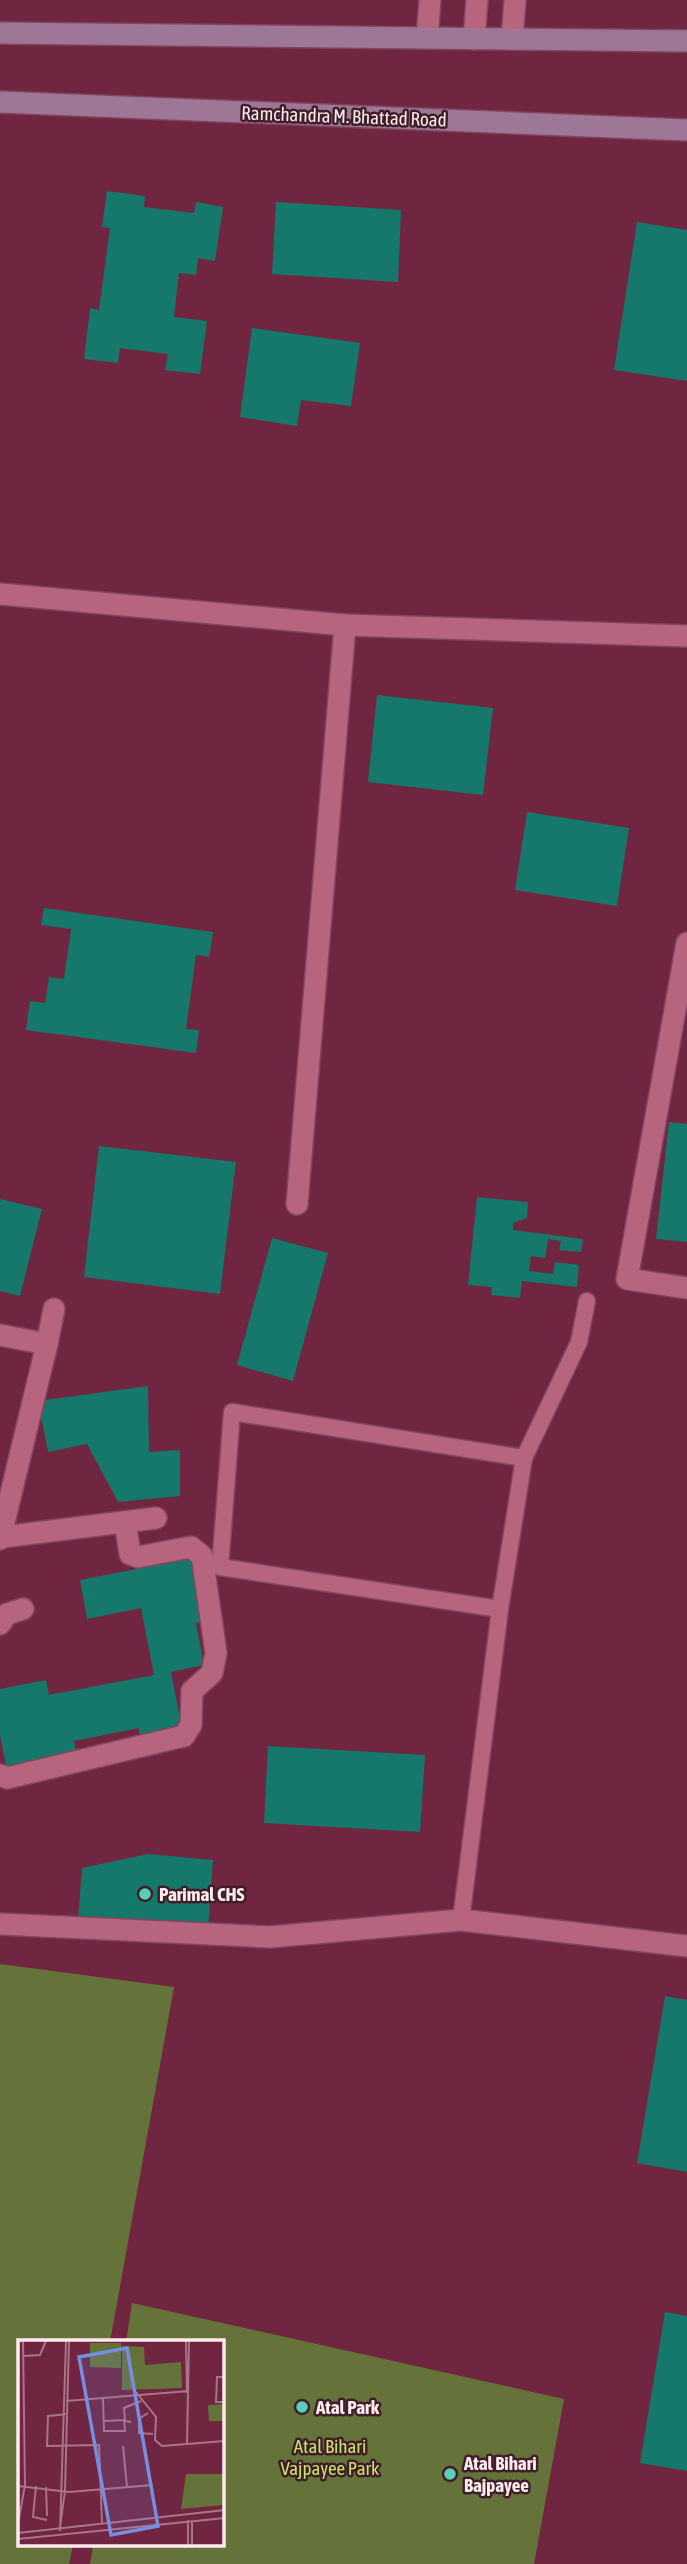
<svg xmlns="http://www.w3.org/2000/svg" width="687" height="2564" font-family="'Asap Condensed',sans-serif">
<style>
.green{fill:#65733b}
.building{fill:#16786b}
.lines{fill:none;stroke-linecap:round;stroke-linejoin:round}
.lane-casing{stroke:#81455f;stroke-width:19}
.street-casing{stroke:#81455f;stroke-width:24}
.secondary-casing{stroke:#81455f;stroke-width:24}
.lane{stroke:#b7647e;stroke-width:16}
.street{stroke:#b7647e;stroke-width:21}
.secondary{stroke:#9e7797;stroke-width:21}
.poi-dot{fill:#5bcebb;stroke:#401e29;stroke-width:2.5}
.labels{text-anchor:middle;stroke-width:5;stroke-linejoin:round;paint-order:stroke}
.street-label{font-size:19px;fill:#feebef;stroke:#401e29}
.poi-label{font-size:19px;font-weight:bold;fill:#feebef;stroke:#401e29;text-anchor:start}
.park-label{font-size:19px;fill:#c5e36a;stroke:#401e29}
.inset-road{fill:none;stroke:#a97487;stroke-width:2}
.view{fill:#778de1;fill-opacity:0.15;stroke:#778de1;stroke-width:3.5}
.inset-edge{fill:none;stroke:#feebef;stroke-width:3.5}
</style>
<rect width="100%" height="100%" fill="#702541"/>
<g class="green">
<polygon points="0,1964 174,1987 110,2342 19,2342 19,2545 73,2545 69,2564 0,2564"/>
<polygon points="132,2303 564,2399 534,2564 90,2564 93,2545 222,2545 222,2342 126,2342"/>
</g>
<g class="building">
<polygon points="107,191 145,196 144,207 194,213 196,202 223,207 215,261 198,258 196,275 179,273 174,317 207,321 200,374 165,370 168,354 120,348 118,363 84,359 90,308 99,310 110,228 102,227"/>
<polygon points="276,202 401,210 398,282 272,274"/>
<polygon points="637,222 687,230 687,381 614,370"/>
<polygon points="252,328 360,343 351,406 301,400 297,426 240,417"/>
<polygon points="377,695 493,708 483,795 368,782"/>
<polygon points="527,812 629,828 617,906 515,890"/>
<polygon points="44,908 213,932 209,957 196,955 186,1029 199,1030 196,1053 26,1030 30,1001 45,1003 49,977 64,979 71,929 41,925"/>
<polygon points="669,1122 687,1124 687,1242 656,1239"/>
<polygon points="99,1146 236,1162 220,1294 84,1277"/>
<polygon points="477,1197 528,1202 527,1218 513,1223 513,1230 583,1239 581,1252 559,1250 561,1241 548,1239 545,1258 531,1256 529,1271 553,1274 555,1262 579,1265 577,1287 522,1281 520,1298 491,1295 492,1287 468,1285"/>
<polygon points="0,1199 42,1209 20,1296 0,1291"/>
<polygon points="272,1238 328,1253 293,1381 237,1365"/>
<polygon points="148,1386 149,1452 180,1450 180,1496 118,1502 87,1444 48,1452 38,1401"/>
<polygon points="193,1558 205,1621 196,1623 204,1665 171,1672 182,1729 140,1737 139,1728 74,1741 77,1758 7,1771 0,1735 0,1689 46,1680 49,1695 154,1675 141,1608 87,1619 80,1580"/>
<polygon points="268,1746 425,1755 420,1832 264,1823"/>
<polygon points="148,1854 213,1860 208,1931 78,1920 82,1868"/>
<polygon points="665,1996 687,2000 687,2172 637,2163"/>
<polygon points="665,2312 687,2316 687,2471 640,2463"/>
</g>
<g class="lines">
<defs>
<g id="lane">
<polyline points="524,1458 579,1342 587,1301"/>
<polyline points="461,1920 500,1609 524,1458 232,1412 220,1567 500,1609"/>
</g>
<g id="street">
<polyline points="427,38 430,0"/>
<polyline points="474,39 477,0"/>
<polyline points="512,39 515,0"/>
<polyline points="0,594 345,625 687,636"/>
<polyline points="687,943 627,1279 687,1288"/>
<polyline points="297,1204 345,625"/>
<polyline points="0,1335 47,1344 0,1539"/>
<polyline points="47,1344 54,1309"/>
<polyline points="2,1537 156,1518"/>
<polyline points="0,1624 7,1614 23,1609"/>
<polyline points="0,1775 7,1778 184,1736 191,1725 192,1691 212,1673 216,1653 202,1556 191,1547 138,1557 130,1554 125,1522"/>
<polyline points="0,1924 270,1937 461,1920 687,1946"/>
</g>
<g id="secondary">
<polyline points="0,33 687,41"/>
<polyline points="0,102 687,130"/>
</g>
</defs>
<use href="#lane" class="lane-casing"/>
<use href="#street" class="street-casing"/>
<use href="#secondary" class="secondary-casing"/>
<use href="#lane" class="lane"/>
<use href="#street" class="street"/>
<use href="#secondary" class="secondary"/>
</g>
<g class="poi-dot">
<circle cx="145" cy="1894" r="7"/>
<circle cx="302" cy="2407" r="7"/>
<circle cx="450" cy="2474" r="7"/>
</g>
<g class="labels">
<g class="street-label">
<text transform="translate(344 116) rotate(2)" y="7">Ramchandra M. Bhattad Road</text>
</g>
<g class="poi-label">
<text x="159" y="1901">Parimal CHS</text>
<text x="316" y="2414">Atal Park</text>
<text x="464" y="2470">Atal Bihari<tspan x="464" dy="22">Bajpayee</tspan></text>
</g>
<g class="park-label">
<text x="330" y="2453">Atal Bihari<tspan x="330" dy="22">Vajpayee Park</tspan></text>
</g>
</g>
<g transform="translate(18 2340)">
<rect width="206" height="206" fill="#702541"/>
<path d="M 72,3 L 103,3 L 103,28 L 72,27 ZM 104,6 L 126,7 L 127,25 L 163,22 L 164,48 L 104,50 ZM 206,64 L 206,81 L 191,81 L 190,65 ZM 168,134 L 206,134 L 206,165 L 163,169 Z" fill="#65733b"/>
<path class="inset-road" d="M 168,1 L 169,53M 5,16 L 22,15 L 28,1M 207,37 L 199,37 L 198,62 L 207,62M 118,52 L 138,77 L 137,100 L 144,106 L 207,101M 85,59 L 86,91 L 107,91 L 106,80 L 86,81M 48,61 L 171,51M 130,73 L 121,79 L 121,93 L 135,94M 50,74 L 30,76 L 29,106 L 81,105 L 84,183M 113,82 L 107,81 L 106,68 L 123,61M 169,104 L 171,1M 105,106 L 109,147M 0,146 L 51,152 L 135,145M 18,146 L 15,177 L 29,180M 28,147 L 29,176M 0,184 L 7,145 L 5,1M 42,187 L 47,151 L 51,1M 42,191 L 48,1M 0,193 L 207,170M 0,199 L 207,178M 170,206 L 170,180M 174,206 L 174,181"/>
<path class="view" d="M 109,8 L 140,186 L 93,195 L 61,17 Z"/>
<rect width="206" height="206" class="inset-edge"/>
</g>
</svg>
